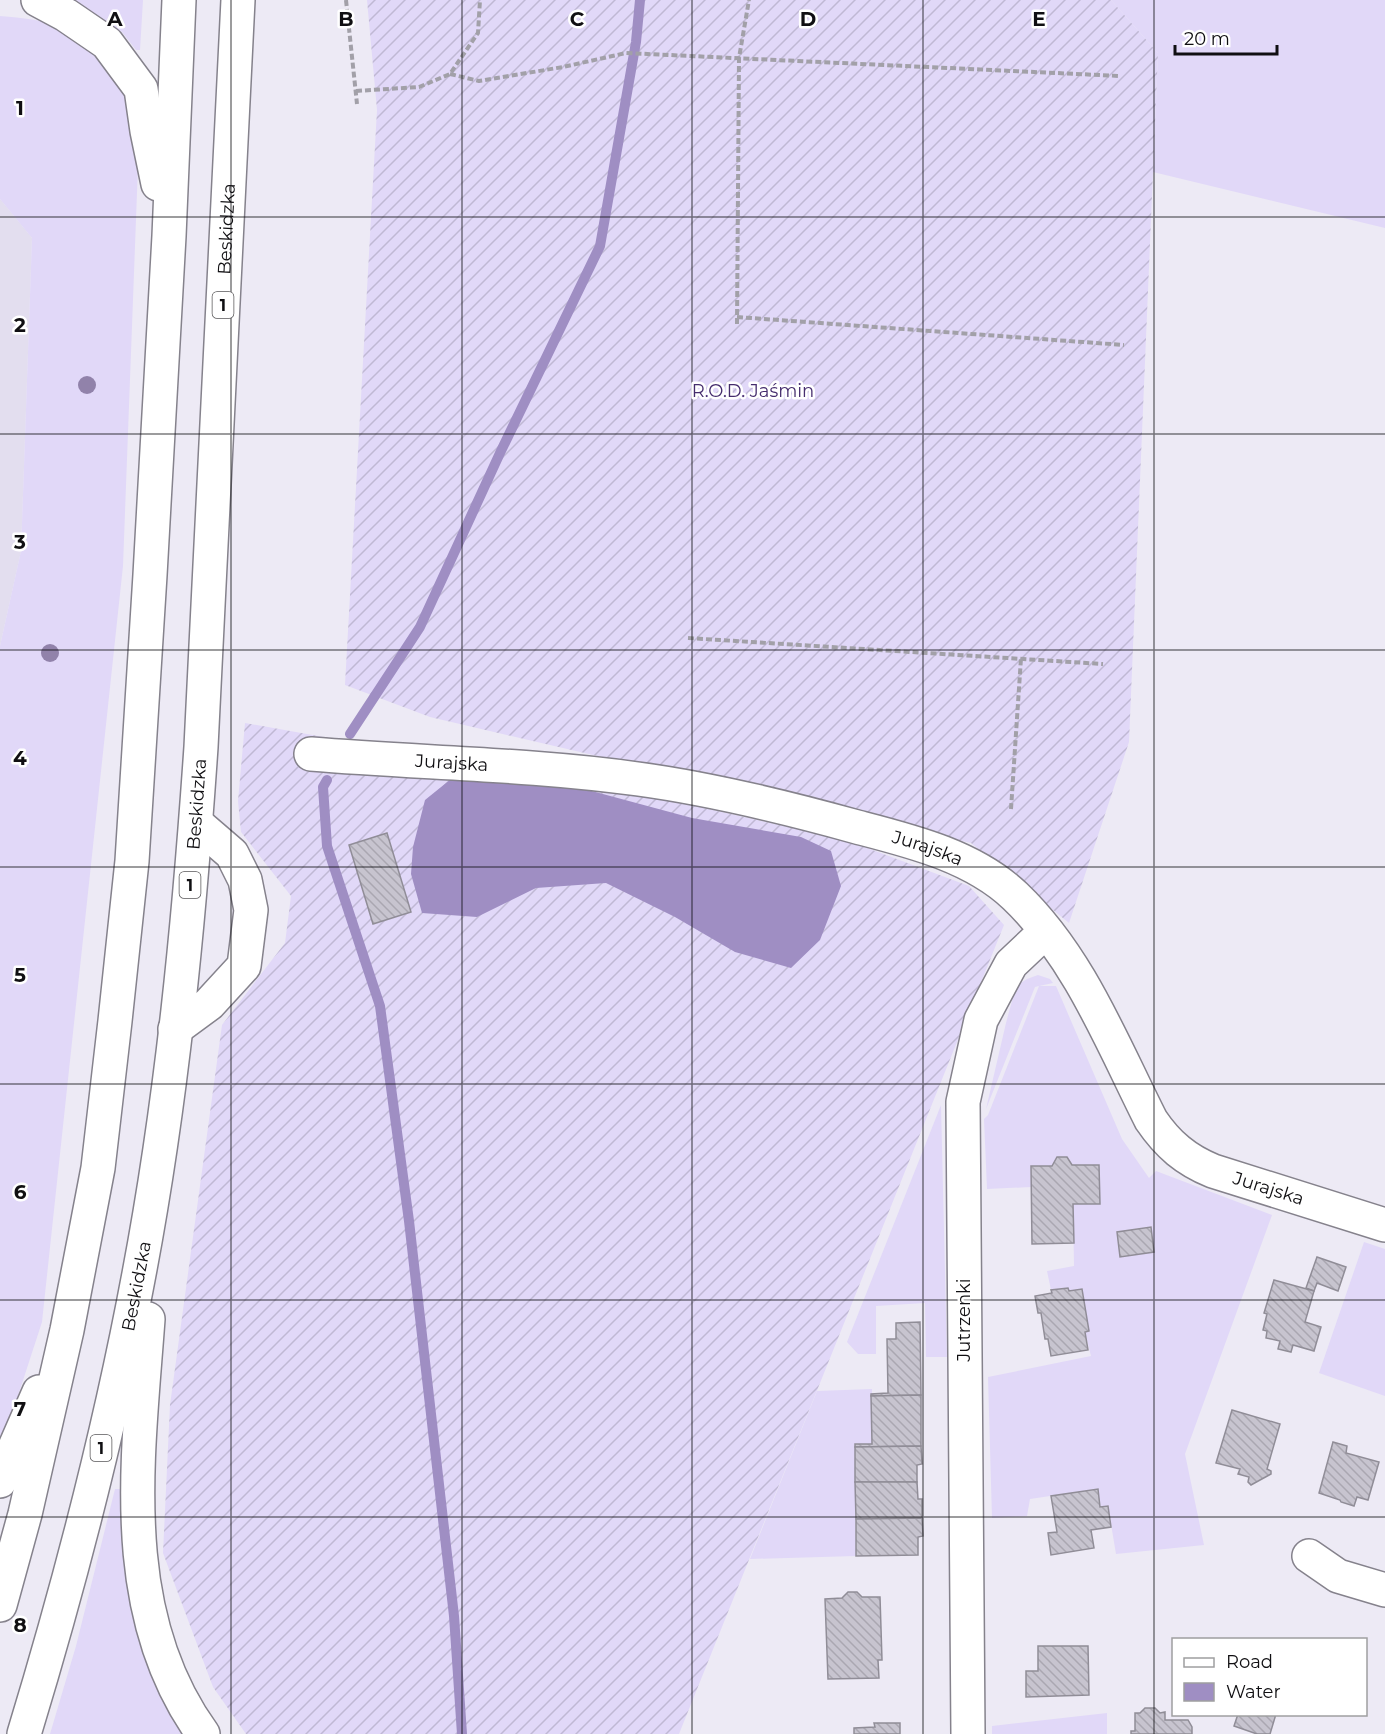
<svg xmlns="http://www.w3.org/2000/svg" width="1385" height="1734" font-family="Montserrat,sans-serif">
<style>
.built{fill:#e3deef}
.grass{fill:#e1d8f8;fill-rule:evenodd}
.garden{fill:url(#garden-furrows)}
.water{fill:#9f8ec3}
.lines{fill:none;stroke-linecap:round;stroke-linejoin:round}
.stream{stroke:#9f8ec3;stroke-width:10}
.building{fill:url(#building-back-hatch);stroke:#908d97;stroke-width:1.5}
.minor-casing{stroke:#85828c;stroke-width:36}
.major-casing{stroke:#85828c;stroke-width:36}
.path{stroke:#a2a0a8;stroke-width:4;stroke-dasharray:6 3;stroke-linecap:butt}
.minor{stroke:#fff;stroke-width:33}
.major{stroke:#fff;stroke-width:33}
.tree{fill:#9182aa}
.grid{fill:none;stroke:#100f12;stroke-width:1.5;stroke-opacity:0.55}
.labels{text-anchor:middle;stroke-width:5;stroke-linejoin:round;paint-order:stroke}
.shield{fill:#fff;stroke:#585759;stroke-width:1.5}
.shield-label{font-size:16px;font-weight:bold;fill:#100f12}
.street-label{font-size:18px;fill:#100f12;stroke:#fff}
.park-label{font-size:18px;fill:#452c6d;stroke:#fff}
.grid-label{font-size:20px;text-anchor:middle;font-weight:bold;fill:#100f12;stroke:#fff;stroke-width:5;stroke-linejoin:round;paint-order:stroke}
</style>
<defs>
<pattern id="garden-furrows" width="10" height="10" patternUnits="userSpaceOnUse" patternTransform="scale(1.5)"><rect width="10" height="10" fill="#e1d8f8"/><path d="M-1 1l2-2M0 10L10 0M9 11l2-2" fill="none" stroke="#c0b8d4"/></pattern>
<pattern id="building-back-hatch" width="6" height="6" patternUnits="userSpaceOnUse" patternTransform="scale(1.5)"><rect width="6" height="6" fill="#c7c4cf"/><path d="M-1 5l2 2M0 0l6 6M5-1l2 2" fill="none" stroke="#aaa7b1"/></pattern>
</defs>
<rect width="100%" height="100%" fill="#edeaf5"/>
<polygon class="built" points="0,199 32,238 21,551 0,646"/>
<g class="grass">
<polygon points="71,0 143,0 140,50 136,50 122,32"/>
<polygon points="1111,0 1385,0 1385,228 1153,172 1158,53"/>
<path d="M 0,16 C 47,20 74,24 105,63 C 111,69 119,76 123,84 C 135,108 135,139 138,166 L 123,566 L 42,1322 L 0,1451 L 0,646 L 21,551 L 32,238 L 0,199 Z"/>
<path d="M 1038,975 L 1050,979 L 1053,983 L 1039,986 L 1056,986 L 1122,1139 L 1149,1178 L 1156,1171 L 1272,1215 L 1185,1454 L 1204,1545 L 1116,1554 L 1108,1506 L 1100,1507 L 1097,1489 L 1030,1499 L 1027,1516 L 992,1518 L 988,1377 L 1091,1356 L 1085,1332 L 1082,1289 L 1069,1291 L 1068,1288 L 1051,1290 L 1047,1271 L 1074,1266 L 1073,1204 L 1100,1203 L 1099,1165 L 1072,1165 L 1067,1157 L 1057,1157 L 1052,1166 L 1031,1166 L 1031,1187 L 987,1189 L 984,1119 L 988,1115 L 1039,986 L 1035,987 L 986,1109 L 1006,1023 L 1016,986 L 1027,979 ZM 1151,1227 L 1154,1252 L 1121,1257 L 1117,1232 Z"/>
<polygon points="941,1105 947,1357 926,1357 925,1303 876,1306 876,1354 858,1354 847,1342"/>
<polygon points="1364,1242 1385,1249 1385,1396 1319,1373"/>
<polygon points="872,1389 872,1444 855,1444 856,1556 750,1559 817,1391"/>
<polygon points="115,1489 121,1489 122,1541 132,1605 166,1704 183,1734 50,1734 76,1646"/>
<polygon points="1107,1713 1107,1734 992,1734 992,1726"/>
</g>
<g class="garden">
<polygon points="367,0 1111,0 1158,53 1129,742 1069,923 971,843 430,717 345,685 377,110"/>
<polygon points="245,723 642,794 846,840 969,886 1004,925 679,1734 246,1734 213,1687 163,1553 170,1405 222,1025 285,943 291,896 241,832 238,801"/>
</g>
<polygon class="water" points="451,779 490,779 588,790 692,818 801,837 831,851 841,886 820,940 791,968 735,952 675,917 606,883 536,888 477,917 422,913 411,874 413,847 425,800"/>
<g class="lines">
<g class="stream">
<polyline points="350,734 420,627 500,453 600,246 636,42 640,0"/>
<polyline points="327,780 323,787 327,846 380,1006 409,1221 454,1616 462,1734"/>
</g>
</g>
<g class="building">
<polygon points="387,833 411,912 373,924 349,845"/>
<polygon points="1057,1157 1067,1157 1072,1165 1099,1165 1100,1204 1073,1204 1074,1243 1032,1244 1031,1166 1052,1166"/>
<polygon points="1151,1227 1154,1252 1120,1257 1117,1232"/>
<polygon points="1317,1257 1346,1267 1338,1291 1317,1283 1314,1291 1306,1288"/>
<polygon points="1274,1280 1314,1291 1305,1322 1321,1327 1314,1351 1293,1345 1291,1352 1278,1349 1280,1341 1266,1338 1267,1331 1263,1330 1267,1314 1264,1313"/>
<polygon points="1068,1288 1069,1291 1082,1289 1089,1331 1085,1332 1088,1350 1051,1356 1048,1339 1045,1339 1041,1313 1038,1313 1035,1296 1052,1293 1051,1290"/>
<polygon points="920,1322 921,1395 871,1396 871,1394 888,1393 887,1339 896,1339 896,1323"/>
<polygon points="921,1395 921,1446 855,1447 855,1444 872,1444 871,1396"/>
<polygon points="1232,1410 1280,1424 1267,1469 1271,1471 1271,1474 1251,1485 1248,1482 1249,1477 1238,1474 1240,1469 1216,1463"/>
<polygon points="1333,1442 1347,1446 1346,1453 1379,1462 1368,1500 1357,1497 1354,1506 1341,1502 1340,1500 1319,1493"/>
<polygon points="921,1446 922,1464 917,1465 917,1482 855,1482 855,1447"/>
<polygon points="855,1482 917,1482 918,1499 922,1499 922,1518 856,1519"/>
<polygon points="1098,1489 1100,1507 1108,1506 1111,1527 1091,1530 1094,1548 1051,1555 1048,1533 1057,1532 1051,1496"/>
<polygon points="922,1518 923,1536 918,1537 918,1555 856,1556 856,1519"/>
<polygon points="848,1592 857,1592 862,1597 880,1597 882,1660 878,1660 879,1678 828,1679 825,1599 842,1598"/>
<polygon points="1038,1646 1088,1646 1089,1695 1026,1697 1026,1671 1038,1671"/>
<polygon points="1145,1708 1155,1708 1160,1713 1165,1712 1165,1720 1188,1720 1192,1727 1192,1734 1131,1734 1131,1731 1135,1731 1135,1713 1140,1713"/>
<polygon points="1238,1714 1276,1714 1270,1734 1257,1734 1234,1726"/>
<polygon points="874,1723 900,1723 900,1734 854,1734 854,1728 875,1727"/>
</g>
<g class="lines">
<defs>
<g id="minor">
<path id="s1" d="M 311,754 C 420,763 530,764 638,779 C 712,789 785,807 857,827 C 911,841 973,856 1015,896 C 1079,957 1112,1043 1151,1120 C 1168,1145 1186,1160 1213,1171 L 1385,1225"/>
<polyline points="175,1029 209,1004 244,966 251,910 245,880 232,854 196,823"/>
<polyline points="1309,1556 1338,1576 1385,1590"/>
<polyline points="968,1734 963,1102 981,1020 1011,964 1046,931"/>
</g>
<g id="major">
<polyline points="38,0 66,15 107,43 141,89 147,131 158,184"/>
<path d="M 148,1319 C 138,1458 115,1613 203,1734"/>
<polyline points="0,1481 39,1392"/>
<polyline points="0,1605 25,1514 67,1330 98,1168 115,1021 132,861 150,575 169,236 179,0"/>
<path id="s2" d="M 24,1734 C 70,1583 110,1429 139,1274 C 172,1100 189,923 201,747 L 238,0"/>
</g>
</defs>
<use href="#minor" class="minor-casing"/>
<use href="#major" class="major-casing"/>
<g class="path">
<polyline points="346,0 357,104"/>
<polyline points="450,74 479,81 563,67 626,53 1120,76"/>
<polyline points="356,91 419,87 450,74 478,33 480,0"/>
<polyline points="737,317 1124,345"/>
<polyline points="737,324 739,58 749,0"/>
<polyline points="688,638 1103,664"/>
<polyline points="1011,809 1021,658"/>
</g>
<use href="#minor" class="minor"/>
<use href="#major" class="major"/>
</g>
<g class="tree">
<circle cx="87" cy="385" r="9"/>
<circle cx="50" cy="653" r="9"/>
</g>
<path class="grid" d="M 231,0 L 231,1734M 462,0 L 462,1734M 692,0 L 692,1734M 923,0 L 923,1734M 1154,0 L 1154,1734M 0,217 L 1385,217M 0,434 L 1385,434M 0,650 L 1385,650M 0,867 L 1385,867M 0,1084 L 1385,1084M 0,1300 L 1385,1300M 0,1517 L 1385,1517"/>
<g class="labels">
<g class="shield">
<rect x="212.5" y="292" width="21" height="26" rx="4.5"/>
<rect x="179.5" y="872" width="21" height="26" rx="4.5"/>
<rect x="90.5" y="1435" width="21" height="26" rx="4.5"/>
</g>
<g class="shield-label">
<text x="223" y="311">1</text>
<text x="190" y="891">1</text>
<text x="101" y="1454">1</text>
</g>
<g class="street-label">
<text dy="6" stroke="none"><textPath href="#s2" startOffset="1524">Beskidzka</textPath></text>
<text dy="6" stroke="none"><textPath href="#s1" startOffset="141">Jurajska</textPath></text>
<text dy="6" stroke="none"><textPath href="#s2" startOffset="948">Beskidzka</textPath></text>
<text dy="6" stroke="none"><textPath href="#s1" startOffset="626">Jurajska</textPath></text>
<text dy="6" stroke="none"><textPath href="#s1" startOffset="1130">Jurajska</textPath></text>
<text dy="6" stroke="none"><textPath href="#s2" startOffset="462">Beskidzka</textPath></text>
<text transform="translate(964 1320) rotate(-90)" y="6">Jutrzenki</text>
</g>
<g class="park-label">
<text x="753" y="397">R.O.D. Jaśmin</text>
</g>
</g>
<g class="grid-label">
<text x="115" y="26">A</text>
<text x="346" y="26">B</text>
<text x="577" y="26">C</text>
<text x="808" y="26">D</text>
<text x="1039" y="26">E</text>
<text x="20" y="115">1</text>
<text x="20" y="332">2</text>
<text x="20" y="549">3</text>
<text x="20" y="765">4</text>
<text x="20" y="982">5</text>
<text x="20" y="1199">6</text>
<text x="20" y="1416">7</text>
<text x="20" y="1632">8</text>
</g>
<rect x="1172" y="1638" width="195" height="78" fill="#ffffff" stroke="#9f9fa0" stroke-width="1.5"/>
<rect x="1184" y="1658" width="30" height="9" fill="#ffffff" stroke="#9f9fa0" stroke-width="1.5"/>
<text x="1226" y="1668" font-size="18" fill="#100f12">Road</text>
<rect x="1184" y="1683" width="30" height="18" fill="#9f8ec3" stroke="#9f9fa0" stroke-width="1.5"/>
<text x="1226" y="1698" font-size="18" fill="#100f12">Water</text>
<path d="M1175 45v9h102v-9" fill="none" stroke="#100f12" stroke-width="3"/>
<text x="1184" y="45" font-size="18" fill="#100f12" stroke="#ffffff" stroke-width="4.5" paint-order="stroke">20 m</text>
</svg>
